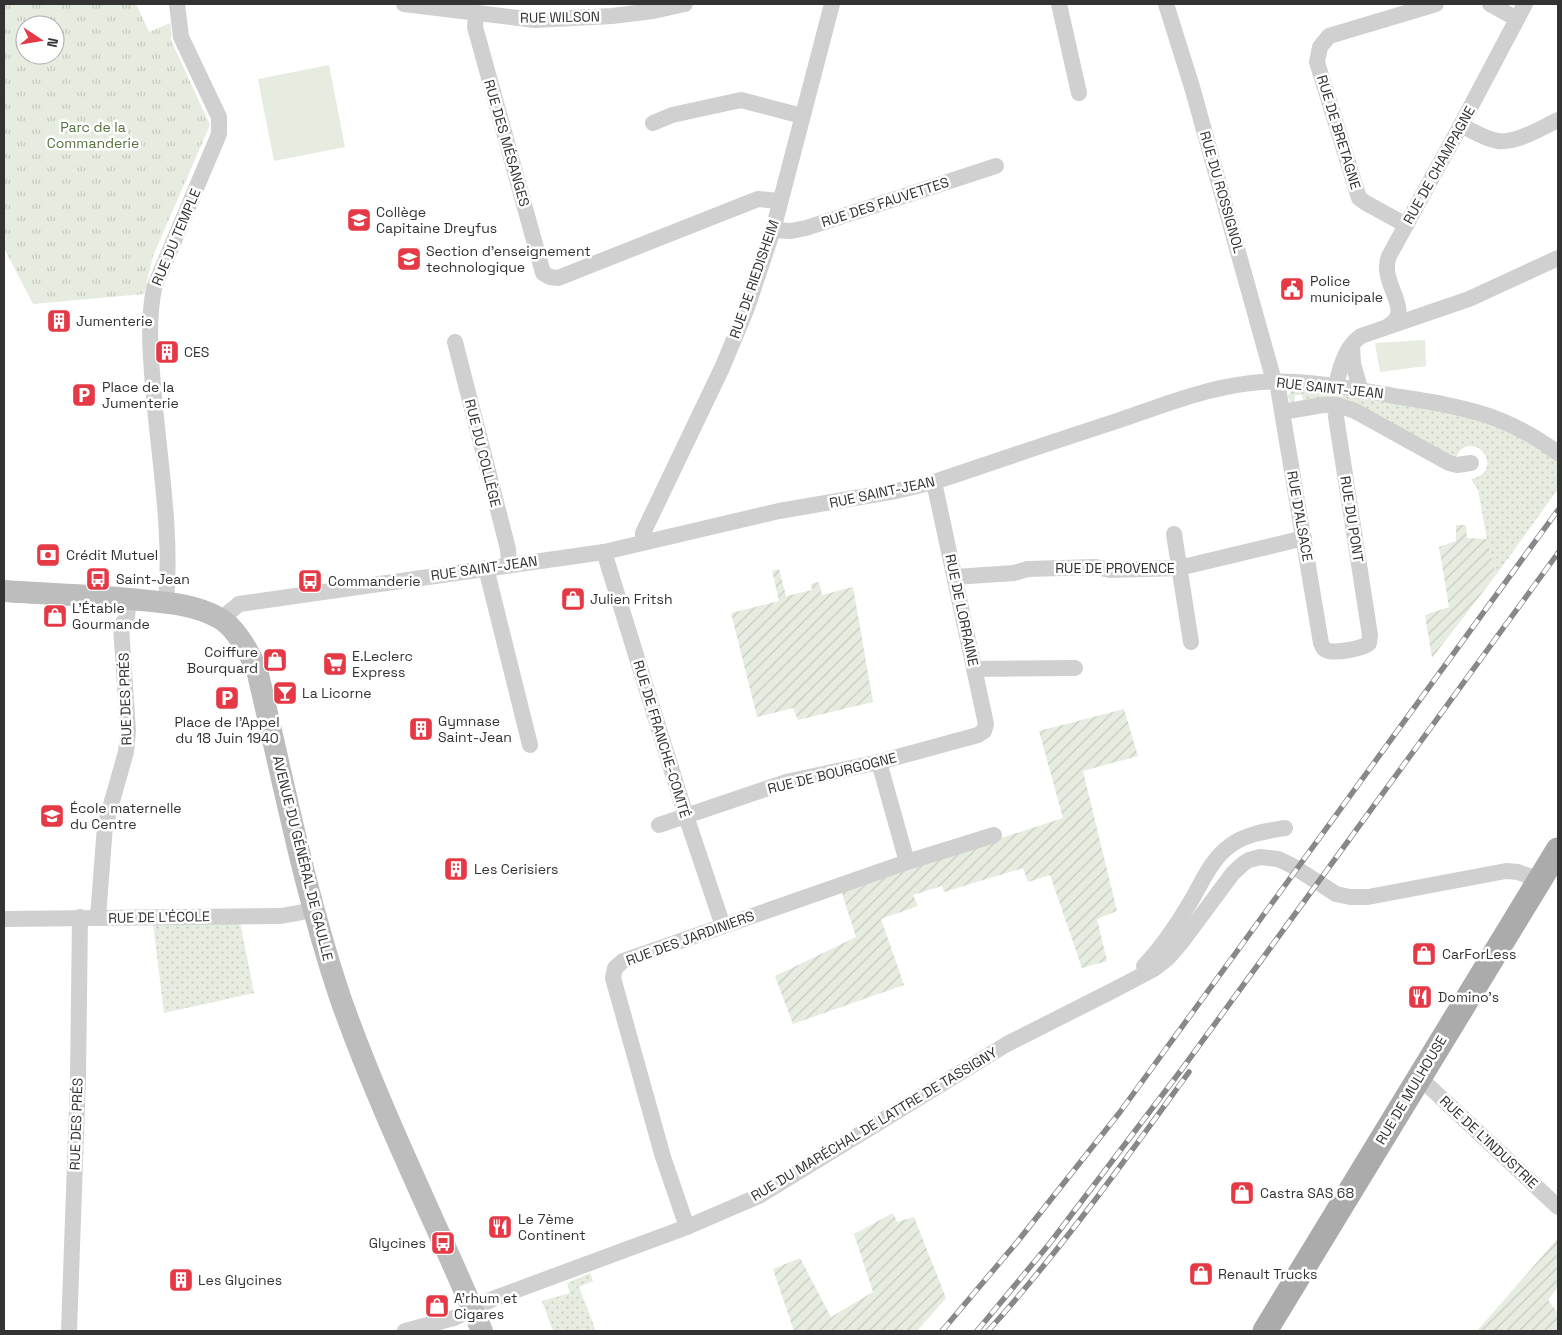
<svg xmlns="http://www.w3.org/2000/svg" width="1562" height="1335" font-family="'Space Grotesk',sans-serif">
<style>
.grass{fill:url(#grass-dots)}
.park{fill:url(#park-tufts);fill-rule:evenodd}
.garden{fill:url(#garden-furrows)}
.pitch{fill:#e6ecdf}
.lines{fill:none;stroke-linecap:round;stroke-linejoin:round}
.minor{stroke:#d0d0d0;stroke-width:16}
.secondary{stroke:#bdbdbd;stroke-width:22}
.primary{stroke:#ababab;stroke-width:25}
.rail-casing{stroke:#888;stroke-width:5.5}
.rail{stroke:#fff;stroke-width:4;stroke-dasharray:11;stroke-linecap:butt}
.labels{text-anchor:middle;stroke-width:5;stroke-linejoin:round;paint-order:stroke}
.street-label{font-size:14px;fill:#333;stroke:#fff}
.park-label{font-size:14px;fill:#56703f;stroke:#fff}
.poi-label{font-size:14px;fill:#333;stroke:#fff;text-anchor:start}
</style>
<defs>
<pattern id="grass-dots" width="8" height="8" patternUnits="userSpaceOnUse" patternTransform="scale(1.25)"><rect width="8" height="8" fill="#e6ecdf"/><path d="M2 2h.1M6 6h.1" fill="none" stroke="#c6cbc0" stroke-width="1.8" stroke-linecap="round"/></pattern>
<pattern id="park-tufts" width="24" height="20" patternUnits="userSpaceOnUse" patternTransform="scale(1.25)"><rect width="24" height="20" fill="#e6ecdf"/><path d="M3 7l-1-3M5 7V3M7 7l1-3M15 17l-1-3M17 17v-4M19 17l1-3" fill="none" stroke="#c6cbc0"/></pattern>
<pattern id="garden-furrows" width="10" height="10" patternUnits="userSpaceOnUse" patternTransform="scale(1.25)"><rect width="10" height="10" fill="#e6ecdf"/><path d="M-1 1l2-2M0 10L10 0M9 11l2-2" fill="none" stroke="#c6cbc0"/></pattern>
</defs>
<rect width="100%" height="100%" fill="#fff"/>
<g class="grass">
<path d="M 1292,389 L 1302,389 L 1471,416 L 1525,439 L 1558,461 L 1558,489 L 1496,575 L 1487,539 L 1478,490 L 1471,479 C 1509,471 1471,423 1455,459 L 1358,407 L 1303,402 L 1302,395 L 1295,395 L 1294,403 L 1290,402 L 1288,396 Z"/>
<polygon points="240,922 254,993 164,1013 153,923"/>
<polygon points="590,1273 593,1281 579,1287 596,1331 553,1331 542,1301 570,1293 567,1283"/>
</g>
<path class="park" d="M 4,4 L 136,4 L 149,32 L 170,23 L 172,37 L 170,38 L 210,125 L 153,256 L 144,294 L 33,304 L 4,248 ZM 25,25 L 55,25 L 55,55 L 25,55 Z"/>
<g class="garden">
<polygon points="1456,525 1466,525 1467,538 1487,539 1496,575 1432,658 1425,615 1449,607 1439,547 1456,541"/>
<polygon points="779,569 786,596 812,590 811,584 819,582 822,595 853,587 873,702 798,720 793,708 757,717 731,613 779,601 772,571"/>
<polygon points="1124,709 1138,756 1083,771 1117,911 1097,919 1107,961 1082,968 1050,875 1028,882 1023,868 944,892 942,886 913,895 918,906 881,919 904,985 793,1024 775,976 856,937 841,890 1063,818 1039,731"/>
<polygon points="893,1213 897,1222 914,1217 946,1298 917,1331 794,1331 773,1269 800,1258 831,1317 873,1292 854,1234"/>
<polygon points="1558,1238 1558,1287 1548,1300 1558,1313 1558,1331 1477,1331"/>
</g>
<g class="pitch">
<polygon points="329,65 345,147 274,161 258,79"/>
<polygon points="1425,340 1426,366 1380,372 1375,343"/>
</g>
<g class="lines">
<g class="minor">
<polyline points="404,4 535,20 612,16 653,11 685,4"/>
<polyline points="1059,4 1079,93"/>
<polyline points="1166,4 1192,87 1274,381"/>
<polyline points="1490,4 1517,19"/>
<polyline points="476,14 475,27 543,273 550,277 558,278 758,199 779,201"/>
<polyline points="653,123 672,115 741,100 802,116"/>
<path d="M 1461,125 C 1473,131 1485,139 1498,141 C 1518,143 1541,128 1558,120"/>
<polyline points="1406,225 1366,203 1359,198 1317,62 1320,47 1329,36 1436,4"/>
<polyline points="773,230 791,231 806,228 996,166"/>
<path d="M 1388,326 C 1416,311 1378,284 1389,256 L 1461,125 L 1525,4"/>
<polyline points="455,342 508,549 509,564"/>
<polyline points="1352,345 1353,364 1361,391"/>
<path d="M 1277,381 L 1282,412 L 1321,643 C 1323,647 1322,648 1326,650 C 1333,654 1363,649 1369,643 L 1370,635 L 1336,417 L 1337,405 L 1323,405 L 1282,412"/>
<path d="M 1336,387 C 1339,370 1346,346 1361,336 L 1469,299 L 1558,258"/>
<polyline points="1337,405 1355,411 1449,463 1457,465 1471,463"/>
<polyline points="1174,534 1191,642"/>
<polyline points="643,542 643,533 722,368 747,308 773,230 832,4"/>
<polyline points="604,552 686,816 723,926"/>
<polyline points="486,568 530,745"/>
<polyline points="955,577 1014,573 1028,569 1096,567 1110,570 1179,568 1304,538"/>
<path d="M 166,602 C 172,534 160,465 154,397 C 151,360 147,325 154,288 L 219,134 L 219,117 L 181,37 L 177,4"/>
<path d="M 221,619 L 239,604 L 604,552 L 779,511 L 896,491 L 934,482 C 996,461 1058,440 1120,420 C 1163,405 1206,388 1251,383 C 1298,377 1354,389 1401,397 C 1464,407 1505,414 1558,453"/>
<polyline points="975,669 1075,668"/>
<polyline points="879,762 907,862"/>
<polyline points="659,825 786,782 879,762 978,735 984,731 986,724 934,482"/>
<polyline points="98,917 105,826 126,752 128,731 121,626 127,617 129,599"/>
<polyline points="4,919 281,916 314,910"/>
<path d="M 1144,966 C 1163,946 1177,925 1191,901 C 1203,881 1211,859 1231,845 C 1246,834 1267,831 1285,828"/>
<polyline points="1419,1077 1558,1207"/>
<polyline points="687,1227 663,1157 613,978 615,968 623,961 907,862 994,835"/>
<polyline points="69,1331 78,1078 80,917"/>
<polyline points="405,1331 454,1318 495,1298 687,1227 759,1196 1007,1044 1112,991 1154,969 1168,958 1181,943 1233,873 1244,863 1249,860 1260,857 1278,859 1291,865 1336,894 1350,897 1368,897 1506,871 1518,872 1540,880"/>
</g>
<path class="secondary" d="M 4,591 C 46,594 88,595 130,599 C 160,602 192,603 219,618 C 235,626 250,654 257,670 C 283,779 304,890 340,997 C 380,1111 435,1220 482,1331"/>
<polyline class="primary" points="1265,1331 1558,850"/>
<defs>
<g id="rail">
<polyline points="942,1331 1018,1241 1120,1112 1558,510"/>
<polyline points="977,1331 1050,1243 1182,1069 1558,553"/>
<path d="M 988,1331 C 1061,1250 1125,1160 1189,1072"/>
</g>
</defs>
<use href="#rail" class="rail-casing"/>
<use href="#rail" class="rail"/>
</g>
<defs>
<symbol id="school-square" viewBox="-11 -11 22 22"><rect x="-9" y="-9" width="18" height="18" rx="4" fill="#e63946" stroke="#fff"/><path d="M0-5L7-2L0 1L-7-2ZM-4 1L0 2.5L4 1V4Q0 6-4 4Z" fill="#fff"/></symbol>
<symbol id="civic-square" viewBox="-11 -11 22 22"><rect x="-9" y="-9" width="18" height="18" rx="4" fill="#e63946" stroke="#fff"/><path d="M-.6-6.5H3V-4.5H.6V-3L4-1V1h2V6H-6V1h2V-1L-.6-3ZM-1.2 2.5V6h2.4V2.5Z" fill="#fff"/></symbol>
<symbol id="building-square" viewBox="-11 -11 22 22"><rect x="-9" y="-9" width="18" height="18" rx="4" fill="#e63946" stroke="#fff"/><path d="M-4-6H4V6H1V3H-1V6H-4ZM-2.5-4.3h1.7v1.8h-1.7ZM.8-4.3h1.7v1.8H.8ZM-2.5-1h1.7V.8h-1.7ZM.8-1h1.7V.8H.8Z" fill="#fff"/></symbol>
<symbol id="parking-square" viewBox="-11 -11 22 22"><rect x="-9" y="-9" width="18" height="18" rx="4" fill="#e63946" stroke="#fff"/><path d="M-3.5-5.5H1a3.5 3.5 0 0 1 0 7H-1V5.5H-3.5ZM-1-3.4V-.6H.8a1.4 1.4 0 0 0 0-2.8Z" fill="#fff"/></symbol>
<symbol id="bank-square" viewBox="-11 -11 22 22"><rect x="-9" y="-9" width="18" height="18" rx="4" fill="#e63946" stroke="#fff"/><path d="M-6-4H6V4H-6ZM0-2.3a2.3 2.3 0 1 0 0 4.6a2.3 2.3 0 1 0 0-4.6Z" fill="#fff"/></symbol>
<symbol id="bus-square" viewBox="-11 -11 22 22"><rect x="-9" y="-9" width="18" height="18" rx="4" fill="#e63946" stroke="#fff"/><path d="M-5-6H5V4H4V6H2V4H-2V6H-4V4H-5ZM-3.5-4V0h7V-4ZM-3.5 1.2v1.5H-2V1.2ZM2 1.2v1.5H3.5V1.2Z" fill="#fff"/></symbol>
<symbol id="shop-square" viewBox="-11 -11 22 22"><rect x="-9" y="-9" width="18" height="18" rx="4" fill="#e63946" stroke="#fff"/><path d="M-5-2.5h2.3a2.7 3.5 0 0 1 5.4 0H5L5.5 6h-11ZM-1.5-2.5h3a1.5 2.3 0 0 0-3 0Z" fill="#fff"/></symbol>
<symbol id="supermarket-square" viewBox="-11 -11 22 22"><rect x="-9" y="-9" width="18" height="18" rx="4" fill="#e63946" stroke="#fff"/><path d="M-6-5.5h2.5l.6 2H6L4.5 2H-2.5L-4.4-4H-6ZM-1.5 3.2a1.3 1.3 0 1 0 .1 0ZM3 3.2a1.3 1.3 0 1 0 .1 0Z" fill="#fff"/></symbol>
<symbol id="bar-square" viewBox="-11 -11 22 22"><rect x="-9" y="-9" width="18" height="18" rx="4" fill="#e63946" stroke="#fff"/><path d="M-6-5H6L.8 .8V4.5H3.5V6h-7V4.5H-.8V.8Z" fill="#fff"/></symbol>
<symbol id="restaurant-square" viewBox="-11 -11 22 22"><rect x="-9" y="-9" width="18" height="18" rx="4" fill="#e63946" stroke="#fff"/><path d="M-5-6h1v4h1v-4h1v4h1v-4h1v5L-1.5 .5V6h-2V.5L-5-1ZM5-6V6H3V1.5H1.5Q1.5-4 5-6Z" fill="#fff"/></symbol>
</defs>
<g fill-rule="evenodd">
<use href="#school-square" x="345" y="206" width="28" height="28"/>
<use href="#school-square" x="395" y="245" width="28" height="28"/>
<use href="#civic-square" x="1278" y="275" width="28" height="28"/>
<use href="#building-square" x="45" y="307" width="28" height="28"/>
<use href="#building-square" x="153" y="338" width="28" height="28"/>
<use href="#parking-square" x="70" y="381" width="28" height="28"/>
<use href="#bank-square" x="34" y="541" width="28" height="28"/>
<use href="#bus-square" x="84" y="565" width="28" height="28"/>
<use href="#bus-square" x="296" y="567" width="28" height="28"/>
<use href="#shop-square" x="559" y="585" width="28" height="28"/>
<use href="#shop-square" x="41" y="602" width="28" height="28"/>
<use href="#shop-square" x="261" y="646" width="28" height="28"/>
<use href="#supermarket-square" x="321" y="650" width="28" height="28"/>
<use href="#bar-square" x="271" y="679" width="28" height="28"/>
<use href="#parking-square" x="213" y="684" width="28" height="28"/>
<use href="#building-square" x="407" y="715" width="28" height="28"/>
<use href="#school-square" x="38" y="802" width="28" height="28"/>
<use href="#building-square" x="442" y="855" width="28" height="28"/>
<use href="#shop-square" x="1410" y="940" width="28" height="28"/>
<use href="#restaurant-square" x="1406" y="983" width="28" height="28"/>
<use href="#shop-square" x="1228" y="1179" width="28" height="28"/>
<use href="#restaurant-square" x="486" y="1213" width="28" height="28"/>
<use href="#bus-square" x="429" y="1229" width="28" height="28"/>
<use href="#shop-square" x="1187" y="1260" width="28" height="28"/>
<use href="#building-square" x="167" y="1266" width="28" height="28"/>
<use href="#shop-square" x="423" y="1292" width="28" height="28"/>
</g>
<g class="labels">
<g class="street-label">
<text transform="translate(560 17) rotate(-1)" y="5">RUE WILSON</text>
<text transform="translate(1339 132) rotate(73)" y="5">RUE DE BRETAGNE</text>
<text transform="translate(507 143) rotate(74)" y="5">RUE DES MÉSANGES</text>
<text transform="translate(1439 165) rotate(-61)" y="5">RUE DE CHAMPAGNE</text>
<text transform="translate(1222 192) rotate(74)" y="5">RUE DU ROSSIGNOL</text>
<text transform="translate(885 202) rotate(-18)" y="5">RUE DES FAUVETTES</text>
<text transform="translate(176 237) rotate(-67)" y="5">RUE DU TEMPLE</text>
<text transform="translate(754 279) rotate(-71)" y="5">RUE DE RIEDISHEIM</text>
<text transform="translate(1330 388) rotate(6)" y="5">RUE SAINT-JEAN</text>
<text transform="translate(483 453) rotate(76)" y="5">RUE DU COLLÈGE</text>
<text transform="translate(882 492) rotate(-12)" y="5">RUE SAINT-JEAN</text>
<text transform="translate(1300 516) rotate(80)" y="5">RUE D'ALSACE</text>
<text transform="translate(1352 519) rotate(81)" y="5">RUE DU PONT</text>
<text transform="translate(484 568) rotate(-8)" y="5">RUE SAINT-JEAN</text>
<text x="1115" y="573">RUE DE PROVENCE</text>
<text transform="translate(962 610) rotate(78)" y="5">RUE DE LORRAINE</text>
<text transform="translate(125 699) rotate(-92)" y="5">RUE DES PRÉS</text>
<text transform="translate(662 739) rotate(73)" y="5">RUE DE FRANCHE-COMTÉ</text>
<text transform="translate(832 773) rotate(-14)" y="5">RUE DE BOURGOGNE</text>
<text transform="translate(303 858) rotate(76)" y="5">AVENUE DU GÉNÉRAL DE GAULLE</text>
<text transform="translate(159 917) rotate(-1)" y="5">RUE DE L'ÉCOLE</text>
<text transform="translate(690 938) rotate(-20)" y="5">RUE DES JARDINIERS</text>
<text transform="translate(1411 1090) rotate(-59)" y="5">RUE DE MULHOUSE</text>
<text transform="translate(76 1124) rotate(-88)" y="5">RUE DES PRÉS</text>
<text transform="translate(874 1124) rotate(-31)" y="5">RUE DU MARÉCHAL DE LATTRE DE TASSIGNY</text>
<text transform="translate(1489 1142) rotate(43)" y="5">RUE DE L'INDUSTRIE</text>
</g>
<g class="park-label">
<text x="93" y="132">Parc de la<tspan x="93" dy="16">Commanderie</tspan></text>
</g>
<g class="poi-label">
<text x="376" y="217">Collège<tspan x="376" dy="16">Capitaine Dreyfus</tspan></text>
<text x="426" y="256">Section d'enseignement<tspan x="426" dy="16">technologique</tspan></text>
<text x="1310" y="286">Police<tspan x="1310" dy="16">municipale</tspan></text>
<text x="76" y="326">Jumenterie</text>
<text x="184" y="357">CES</text>
<text x="102" y="392">Place de la<tspan x="102" dy="16">Jumenterie</tspan></text>
<text x="66" y="560">Crédit Mutuel</text>
<text x="116" y="584">Saint-Jean</text>
<text x="328" y="586">Commanderie</text>
<text x="590" y="604">Julien Fritsh</text>
<text x="72" y="613">L'Étable<tspan x="72" dy="16">Gourmande</tspan></text>
<text x="258" y="657" text-anchor="end">Coiffure<tspan x="258" dy="16">Bourquard</tspan></text>
<text x="352" y="661">E.Leclerc<tspan x="352" dy="16">Express</tspan></text>
<text x="302" y="698">La Licorne</text>
<text x="438" y="726">Gymnase<tspan x="438" dy="16">Saint-Jean</tspan></text>
<text x="227" y="727" text-anchor="middle">Place de l'Appel<tspan x="227" dy="16">du 18 Juin 1940</tspan></text>
<text x="70" y="813">École maternelle<tspan x="70" dy="16">du Centre</tspan></text>
<text x="474" y="874">Les Cerisiers</text>
<text x="1442" y="959">CarForLess</text>
<text x="1438" y="1002">Domino's</text>
<text x="1260" y="1198">Castra SAS 68</text>
<text x="518" y="1224">Le 7ème<tspan x="518" dy="16">Continent</tspan></text>
<text x="426" y="1248" text-anchor="end">Glycines</text>
<text x="1218" y="1279">Renault Trucks</text>
<text x="198" y="1285">Les Glycines</text>
<text x="454" y="1303">A'rhum et<tspan x="454" dy="16">Cigares</tspan></text>
</g>
</g>
<rect width="1562" height="1335" fill="none" stroke="#333333" stroke-width="10"/>
<g transform="translate(40 40) rotate(102)"><circle r="24" fill="#ffffff" stroke="#adadad"/>
<path d="M0-4L9 19L0 12L-9 19Z" fill="#e63946"/>
<text y="-8" font-size="14" font-weight="bold" text-anchor="middle" fill="#333333">N</text>
</g>
</svg>
